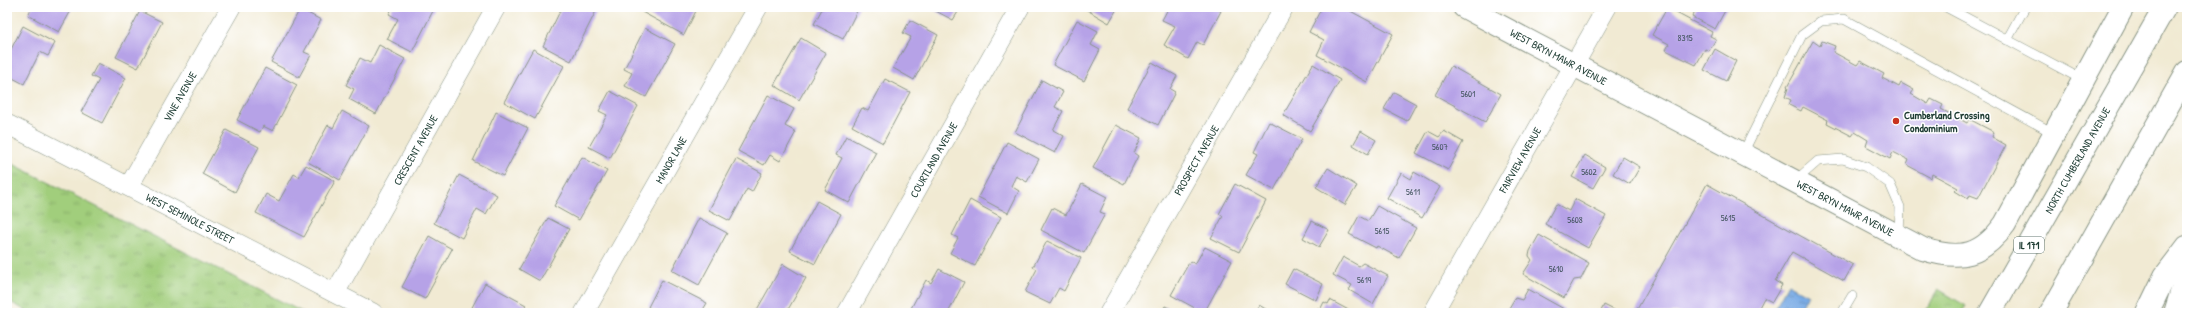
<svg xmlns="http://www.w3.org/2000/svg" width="2194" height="320" font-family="'Patrick Hand',sans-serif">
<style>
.grass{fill:url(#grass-tufts);stroke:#608658}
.water{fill:url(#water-ripples);stroke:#4c748c}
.building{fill:#b6a2e7}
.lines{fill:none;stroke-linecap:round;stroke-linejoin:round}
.lane-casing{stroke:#889484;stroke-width:10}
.street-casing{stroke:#889484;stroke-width:20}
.secondary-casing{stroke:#889484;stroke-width:24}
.primary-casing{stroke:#889484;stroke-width:24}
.lane{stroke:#fff;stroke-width:9}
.street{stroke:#fff;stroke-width:19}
.secondary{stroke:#fff;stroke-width:22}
.primary{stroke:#fff;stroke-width:22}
.poi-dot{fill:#c8321e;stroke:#fff;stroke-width:1.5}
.labels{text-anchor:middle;stroke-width:3;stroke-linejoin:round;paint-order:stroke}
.number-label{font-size:9px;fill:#455661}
.shield{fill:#fff;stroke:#627771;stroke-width:1}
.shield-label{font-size:10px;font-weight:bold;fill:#1f3d34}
.street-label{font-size:11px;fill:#1f3d34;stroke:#fff}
.poi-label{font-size:11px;font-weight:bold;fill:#1f3d34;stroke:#fff;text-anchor:start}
</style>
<defs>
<pattern id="grass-tufts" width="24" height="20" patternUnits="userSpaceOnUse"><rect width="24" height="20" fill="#a1ce7b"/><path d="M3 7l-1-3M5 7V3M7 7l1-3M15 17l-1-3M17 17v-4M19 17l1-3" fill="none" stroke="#83a866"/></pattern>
<pattern id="water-ripples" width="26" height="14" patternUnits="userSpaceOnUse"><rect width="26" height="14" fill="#79abe5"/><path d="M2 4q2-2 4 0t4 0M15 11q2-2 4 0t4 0" fill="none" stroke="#638cba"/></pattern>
</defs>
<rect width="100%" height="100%" fill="#fff"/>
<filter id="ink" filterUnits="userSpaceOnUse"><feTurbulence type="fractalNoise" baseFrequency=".025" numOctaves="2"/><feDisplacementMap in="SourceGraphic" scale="8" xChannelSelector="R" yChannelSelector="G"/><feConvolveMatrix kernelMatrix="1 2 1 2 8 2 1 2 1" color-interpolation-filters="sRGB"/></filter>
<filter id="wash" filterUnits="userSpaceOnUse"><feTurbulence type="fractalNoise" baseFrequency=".012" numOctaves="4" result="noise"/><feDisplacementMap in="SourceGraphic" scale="16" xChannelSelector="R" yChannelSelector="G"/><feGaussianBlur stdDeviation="0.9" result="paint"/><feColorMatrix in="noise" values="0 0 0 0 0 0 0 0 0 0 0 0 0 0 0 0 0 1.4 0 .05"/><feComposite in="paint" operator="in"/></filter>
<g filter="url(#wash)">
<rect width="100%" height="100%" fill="#f1ead3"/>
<g class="grass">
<polygon points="7,161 304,313 30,313 7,300"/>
<polygon points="1938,289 1966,306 1961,313 1925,313"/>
</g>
<polygon class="water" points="1788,284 1808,295 1798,313 1772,313"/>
<g id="blocks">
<g class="building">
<polygon points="32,7 73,7 59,32 28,15"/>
<polygon points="393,7 435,7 412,52 387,39 398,19 389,14"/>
<polygon points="562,7 598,7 571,61 543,46"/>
<polygon points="644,7 698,7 684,35 642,12"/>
<polygon points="823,7 859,7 843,39 814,24"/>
<polygon points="928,7 961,7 953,20"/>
<polygon points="1082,7 1118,7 1109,23"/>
<polygon points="1169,7 1213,7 1221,11 1203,45 1197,42 1188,59 1164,45 1175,26 1162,20"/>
<polygon points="1322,7 1343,7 1393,34 1367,82 1317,55 1324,40 1309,32"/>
<polygon points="1697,7 1727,7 1715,29 1692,17"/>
<polygon points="1667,8 1712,32 1710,36 1716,39 1709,51 1705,49 1696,65 1666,50 1669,44 1652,35"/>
<polygon points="300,9 321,20 304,52 311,55 299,77 271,62"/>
<polygon points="140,11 162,22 138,68 116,57"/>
<polygon points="910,20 938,35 914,80 893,68 911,37 903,33"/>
<polygon points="1077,20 1098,31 1091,45 1100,50 1084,81 1053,65"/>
<polygon points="23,26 55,43 48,56 40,52 24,84 7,75 7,57"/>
<polygon points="645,28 675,44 646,97 625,86 632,73 624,69"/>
<polygon points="801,38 826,53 799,100 774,85"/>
<polygon points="1813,41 1820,46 1822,41 1835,46 1833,52 1857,65 1860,61 1884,74 1882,78 1899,87 1901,83 1914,90 1911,94 1928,104 1931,99 1943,105 1941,109 1967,123 1969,119 1994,132 1992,137 2006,145 1978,198 1970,195 1968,199 1955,191 1958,188 1932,174 1931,178 1907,165 1909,160 1893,152 1890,159 1866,146 1868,140 1855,132 1852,136 1827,123 1828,120 1803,107 1801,111 1789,105 1791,100 1785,97 1788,88 1787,87"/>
<polygon points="379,45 405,59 376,114 349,99 354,89 346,85 360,58 370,63"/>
<polygon points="533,49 564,66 535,119 504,102"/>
<polygon points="1715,49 1736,61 1726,81 1704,70"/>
<polygon points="1152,62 1177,76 1170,89 1175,92 1158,125 1127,108"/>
<polygon points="98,63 126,78 102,123 81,112 99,80 91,76"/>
<polygon points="1313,64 1340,80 1310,131 1283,115"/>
<polygon points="1451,66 1501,94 1485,122 1435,95"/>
<polygon points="265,68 297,85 273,131 263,126 260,132 237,120"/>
<polygon points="885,79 910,92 883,143 852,126 862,108 868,111"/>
<polygon points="1042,80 1063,92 1055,107 1063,111 1053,130 1064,136 1055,153 1015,132"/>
<polygon points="610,91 638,106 610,158 589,147 607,115 599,111"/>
<polygon points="1394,92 1416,104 1407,121 1384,109"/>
<polygon points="768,95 794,109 785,126 796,132 780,161 770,155 764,165 738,151"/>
<polygon points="342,111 369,126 340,180 308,162 328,125 333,128"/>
<polygon points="496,112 528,128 503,176 473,161"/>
<polygon points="1269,122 1302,139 1274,190 1246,175 1258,154 1254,152"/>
<polygon points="1116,125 1141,138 1134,153 1138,156 1124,184 1093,168"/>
<polygon points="226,130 259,147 235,192 202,174"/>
<polygon points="1361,131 1376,140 1368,154 1353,145"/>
<polygon points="1428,131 1439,137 1444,131 1463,142 1448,170 1416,153"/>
<polygon points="846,136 876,152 849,203 825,190 842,158 836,155"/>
<polygon points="1007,142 1039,159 1027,182 1016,176 1011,186 1019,191 1008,213 978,197"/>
<polygon points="1585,155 1605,167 1593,188 1572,177"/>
<polygon points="582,157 607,171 579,220 554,206"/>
<polygon points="1623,157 1640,167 1630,184 1613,174"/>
<polygon points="736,159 762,173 752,192 747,189 730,221 709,210"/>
<polygon points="306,165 335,181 304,237 256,213 266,194 279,201 294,174 299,177"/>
<polygon points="1328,168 1357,186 1345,205 1316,187"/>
<polygon points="1414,172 1440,187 1422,218 1387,198 1401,173 1411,179"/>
<polygon points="459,175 497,195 486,214 477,209 462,238 434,223"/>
<polygon points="1082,184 1107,197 1100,212 1105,214 1084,253 1041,230 1052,208 1066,215"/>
<polygon points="1235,184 1266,201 1239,252 1211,238 1223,216 1219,214"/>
<polygon points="1707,184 1853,265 1844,281 1792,252 1775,281 1782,285 1772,302 1764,298 1756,313 1748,310 1746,313 1635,313"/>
<polygon points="1575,199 1606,216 1588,248 1545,224 1556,204 1569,211"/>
<polygon points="970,200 1001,217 975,266 950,253 958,238 952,235"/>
<polygon points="817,201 841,214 815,264 790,251"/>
<polygon points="1377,206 1416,228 1399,258 1377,246 1376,248 1349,234 1359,216 1368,221"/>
<polygon points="548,218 569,229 540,281 519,269"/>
<polygon points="699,218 727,233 699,285 672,270"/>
<polygon points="1312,221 1329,230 1319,247 1303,238"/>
<polygon points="1539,235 1589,263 1581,279 1574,280 1564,298 1523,274 1532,260 1529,256 1530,251"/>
<polygon points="429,236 452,249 425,299 402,287"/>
<polygon points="1047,241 1081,258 1064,291 1059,288 1050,304 1025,292 1037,269 1033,267"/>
<polygon points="1205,247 1232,261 1204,313 1171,295 1190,261 1195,264"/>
<polygon points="1343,257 1359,266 1363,263 1388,276 1373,304 1349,290 1352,285 1333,275"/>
<polygon points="783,264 806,278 786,313 755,313"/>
<polygon points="939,269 964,282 948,313 909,312 926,280 931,283"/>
<polygon points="1293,269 1323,284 1316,300 1285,284"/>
<polygon points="662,280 707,303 701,313 660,313 648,307"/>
<polygon points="485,283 526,305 522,313 469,313"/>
<polygon points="1528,289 1564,309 1562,313 1506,313 1515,298 1522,300"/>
<polygon points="1330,300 1354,313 1314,313 1317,308 1320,310 1324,302 1328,304"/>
<polygon points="1259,305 1272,313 1254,313"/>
<polygon points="1604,305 1620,313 1600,313"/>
<polygon points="1165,306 1178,313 1161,313"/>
</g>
</g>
</g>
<g filter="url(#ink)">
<use href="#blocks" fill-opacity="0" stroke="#889484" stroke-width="1"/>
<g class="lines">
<defs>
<g id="lane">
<polyline points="1946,7 2083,80"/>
<polyline points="2007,40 2025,7"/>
<polyline points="1743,153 1802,35 1821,21 1844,19 2055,134"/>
<polyline points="1795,181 1818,161 1843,159 1866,167 1890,184 1900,207 1899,236"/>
<polyline points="1842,313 1852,296"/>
</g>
<g id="street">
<path id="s1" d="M 7,124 L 373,313"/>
<path id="s2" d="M 129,186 L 231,7"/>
<path id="s3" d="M 335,293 L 496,7"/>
<path id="s4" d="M 584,313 L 758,7"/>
<path id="s5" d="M 847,313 L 1020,7"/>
<path id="s6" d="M 1109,313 L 1284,7"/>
<path id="s7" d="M 1433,313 L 1607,7"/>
</g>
<g id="secondary">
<path id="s8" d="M 1464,7 L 1923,249 C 1961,261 1982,256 2005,224 L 2123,7"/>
<polyline points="2147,313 2165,276 2187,247"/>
<polyline points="2175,313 2187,274"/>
</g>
<g id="primary">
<path id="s9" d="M 1990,313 L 2165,7"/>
<polyline points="2051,313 2187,72"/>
</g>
</defs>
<use href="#lane" class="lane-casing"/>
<use href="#street" class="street-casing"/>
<use href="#secondary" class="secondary-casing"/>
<use href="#primary" class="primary-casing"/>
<use href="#lane" class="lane"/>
<use href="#street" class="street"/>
<use href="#secondary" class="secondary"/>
<use href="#primary" class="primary"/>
</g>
</g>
<circle class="poi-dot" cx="1896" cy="121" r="4"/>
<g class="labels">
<g class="number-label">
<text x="1685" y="41">8315</text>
<text x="1468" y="97">5601</text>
<text x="1440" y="150">5607</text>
<text x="1589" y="175">5602</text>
<text x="1413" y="195">5611</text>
<text x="1728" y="221">5615</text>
<text x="1575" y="223">5608</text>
<text x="1382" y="234">5615</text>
<text x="1556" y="272">5610</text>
<text x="1364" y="283">5619</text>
</g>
<rect class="shield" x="2014" y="237" width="30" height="16" rx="3"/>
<g class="shield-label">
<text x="2029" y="249">IL 171</text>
</g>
<g class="street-label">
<text dy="4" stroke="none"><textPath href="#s8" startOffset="107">WEST BRYN MAWR AVENUE</textPath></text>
<text dy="4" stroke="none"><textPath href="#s2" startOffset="103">VINE AVENUE</textPath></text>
<text dy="4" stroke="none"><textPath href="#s3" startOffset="164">CRESCENT AVENUE</textPath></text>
<text dy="4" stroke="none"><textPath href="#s4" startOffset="176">MANOR LANE</textPath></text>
<text dy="4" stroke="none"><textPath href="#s5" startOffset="176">COURTLAND AVENUE</textPath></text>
<text dy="4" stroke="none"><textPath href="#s6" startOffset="176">PROSPECT AVENUE</textPath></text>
<text dy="4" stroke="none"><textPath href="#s7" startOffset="176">FAIRVIEW AVENUE</textPath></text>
<text dy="4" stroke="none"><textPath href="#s9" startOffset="176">NORTH CUMBERLAND AVENUE</textPath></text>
<text dy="4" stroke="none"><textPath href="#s8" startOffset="431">WEST BRYN MAWR AVENUE</textPath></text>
<text dy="4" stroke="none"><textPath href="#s1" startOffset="206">WEST SEMINOLE STREET</textPath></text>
</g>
<g class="poi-label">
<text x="1904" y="119">Cumberland Crossing<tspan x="1904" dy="13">Condominium</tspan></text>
</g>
</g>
<rect width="2194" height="320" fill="none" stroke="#fff" stroke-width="24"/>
</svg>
